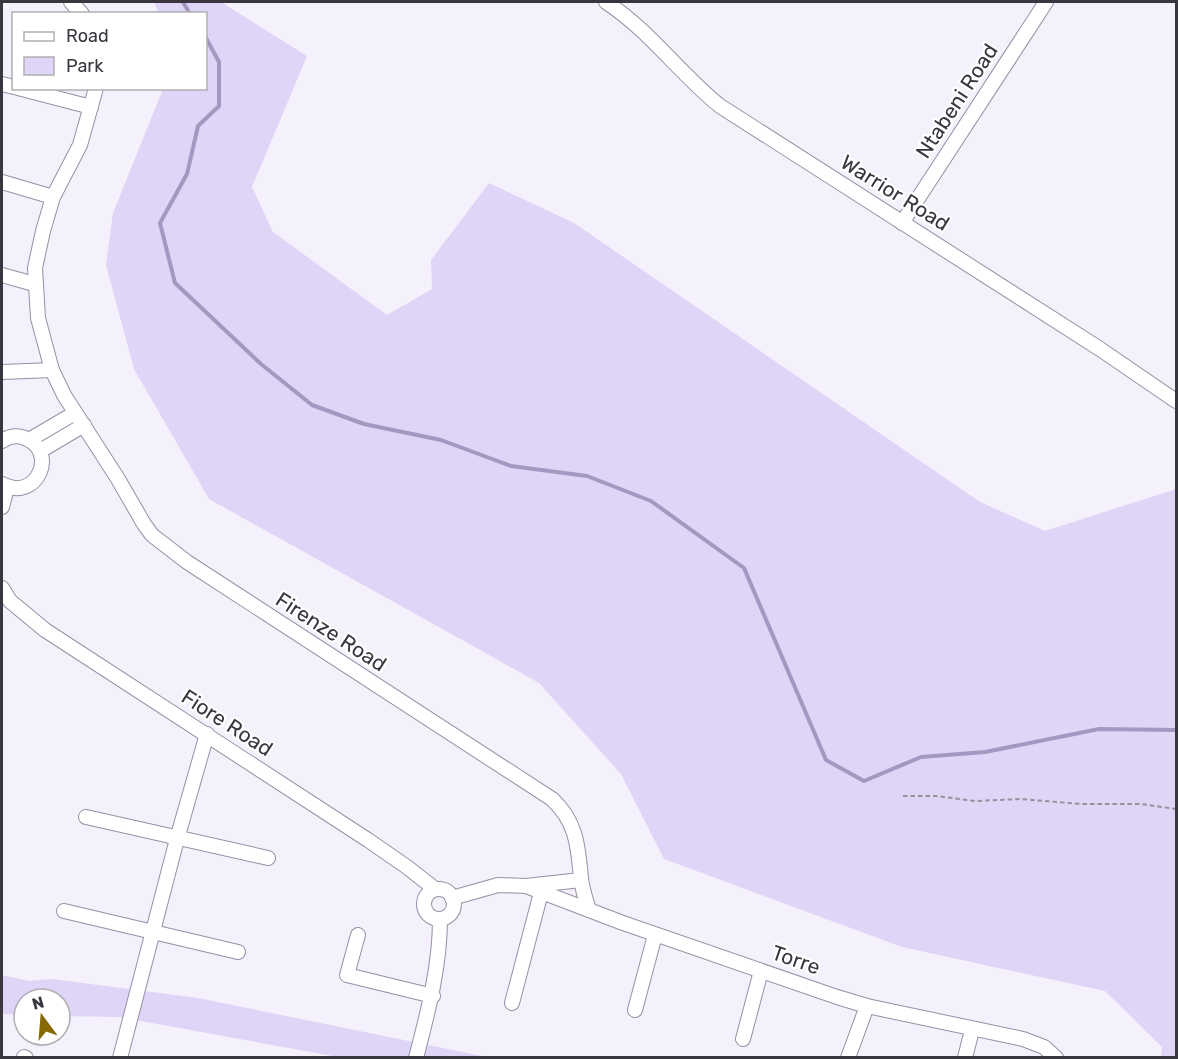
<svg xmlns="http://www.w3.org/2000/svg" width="1178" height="1059" font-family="Rubik,sans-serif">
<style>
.green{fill:#dfd5f7}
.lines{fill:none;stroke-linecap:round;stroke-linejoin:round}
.stream{stroke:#a498c0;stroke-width:4}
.minor-casing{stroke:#968fa7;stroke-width:16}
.path{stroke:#95929c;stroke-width:2;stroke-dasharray:4.5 3;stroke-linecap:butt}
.minor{stroke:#fff;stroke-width:14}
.labels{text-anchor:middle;stroke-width:4.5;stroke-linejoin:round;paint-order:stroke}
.street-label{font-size:21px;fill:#393640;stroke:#fff}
</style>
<rect width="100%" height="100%" fill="#f4f1fc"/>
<g class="green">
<polygon points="154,2 221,2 307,56 252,187 273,232 387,315 432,289 431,260 489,183 574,223 980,502 1045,531 1176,489 1176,1057 1161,1057 1162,1047 1105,991 902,947 664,859 621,774 539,683 209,499 134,369 106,265 113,213 163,89 206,88 206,14 159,13"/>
<polygon points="2,975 29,981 52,979 198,998 487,1057 338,1057 119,1017 60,1016 60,999 24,999 24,1015 2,1014"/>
</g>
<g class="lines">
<g class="stream">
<polyline points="183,2 190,14"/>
<polyline points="206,38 219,62 219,106 198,126 187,174 160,223 175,283 261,364 312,405 364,424 441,440 511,466 587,476 651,501 744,568 826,760 864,781 921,757 985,752 1099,729 1176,730"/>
</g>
<defs>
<g id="minor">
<polyline points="71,2 82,14"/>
<path d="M 606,2 C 650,31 680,74 720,106 L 1100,349 L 1176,401"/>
<polyline points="2,84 14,87"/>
<polyline points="18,88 91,107"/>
<path d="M 96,88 L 80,145 L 53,197 L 43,231 L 35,268 L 38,318 L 52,370 L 64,395 L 118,479 L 144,524 L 152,535 L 187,562 L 552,799 C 577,822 578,847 581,878 C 582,889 586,900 589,910"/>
<polyline points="2,182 53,197"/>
<polyline points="902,223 1046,2"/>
<polyline points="2,275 34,284"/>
<polyline points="2,372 52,370"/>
<polyline points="29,440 75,413"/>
<path d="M 2,441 C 9,436 17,435 25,438 C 59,451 37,503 2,484"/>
<polyline points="40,451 84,425"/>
<polyline points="2,507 7,488"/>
<polyline points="2,588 10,601 45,630 368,840 407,867 435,889"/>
<polyline points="86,817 268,858"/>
<polyline points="526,886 623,923 837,997 867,1006 1023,1039 1044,1047 1056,1058"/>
<circle cx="439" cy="904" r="15"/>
<polyline points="452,898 498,885 526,886 581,880"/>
<polyline points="64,911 238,952"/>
<polyline points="358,935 347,975 433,996"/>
<polyline points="512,1003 543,885"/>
<polyline points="635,1010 655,935"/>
<polyline points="743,1039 761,971"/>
<polyline points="24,1057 26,1058"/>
<polyline points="120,1058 177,839 207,734"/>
<path d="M 416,1058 C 428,1012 440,966 440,919"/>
<polyline points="848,1058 867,1006"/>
<polyline points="965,1058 972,1030"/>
</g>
</defs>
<use href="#minor" class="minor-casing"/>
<polyline class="path" points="903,796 936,796 975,801 1021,799 1081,804 1141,804 1176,809"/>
<use href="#minor" class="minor"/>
</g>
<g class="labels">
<g class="street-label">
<text transform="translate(957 101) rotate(-57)" y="7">Ntabeni Road</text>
<text transform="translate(895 193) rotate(32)" y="7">Warrior Road</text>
<text transform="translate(331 632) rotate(33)" y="7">Firenze Road</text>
<text transform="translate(227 723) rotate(33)" y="7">Fiore Road</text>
<text transform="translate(796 960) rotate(19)" y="7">Torre</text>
</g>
</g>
<rect width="1178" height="1059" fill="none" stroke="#393640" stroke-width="6"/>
<rect x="12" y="12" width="195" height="78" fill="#ffffff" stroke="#b0afb3" stroke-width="1.5"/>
<rect x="24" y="32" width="30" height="9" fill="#ffffff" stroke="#b0afb3" stroke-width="1.5"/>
<text x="66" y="42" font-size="18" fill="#393640">Road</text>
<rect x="24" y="57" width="30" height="18" fill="#dfd5f7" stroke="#b0afb3" stroke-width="1.5"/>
<text x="66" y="72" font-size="18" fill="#393640">Park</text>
<g transform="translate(42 1017) rotate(344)"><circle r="28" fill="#ffffff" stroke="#b0afb3" stroke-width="1.5"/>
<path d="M0-4.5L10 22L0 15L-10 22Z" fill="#866904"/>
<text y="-9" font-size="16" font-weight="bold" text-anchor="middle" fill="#393640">N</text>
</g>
</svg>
